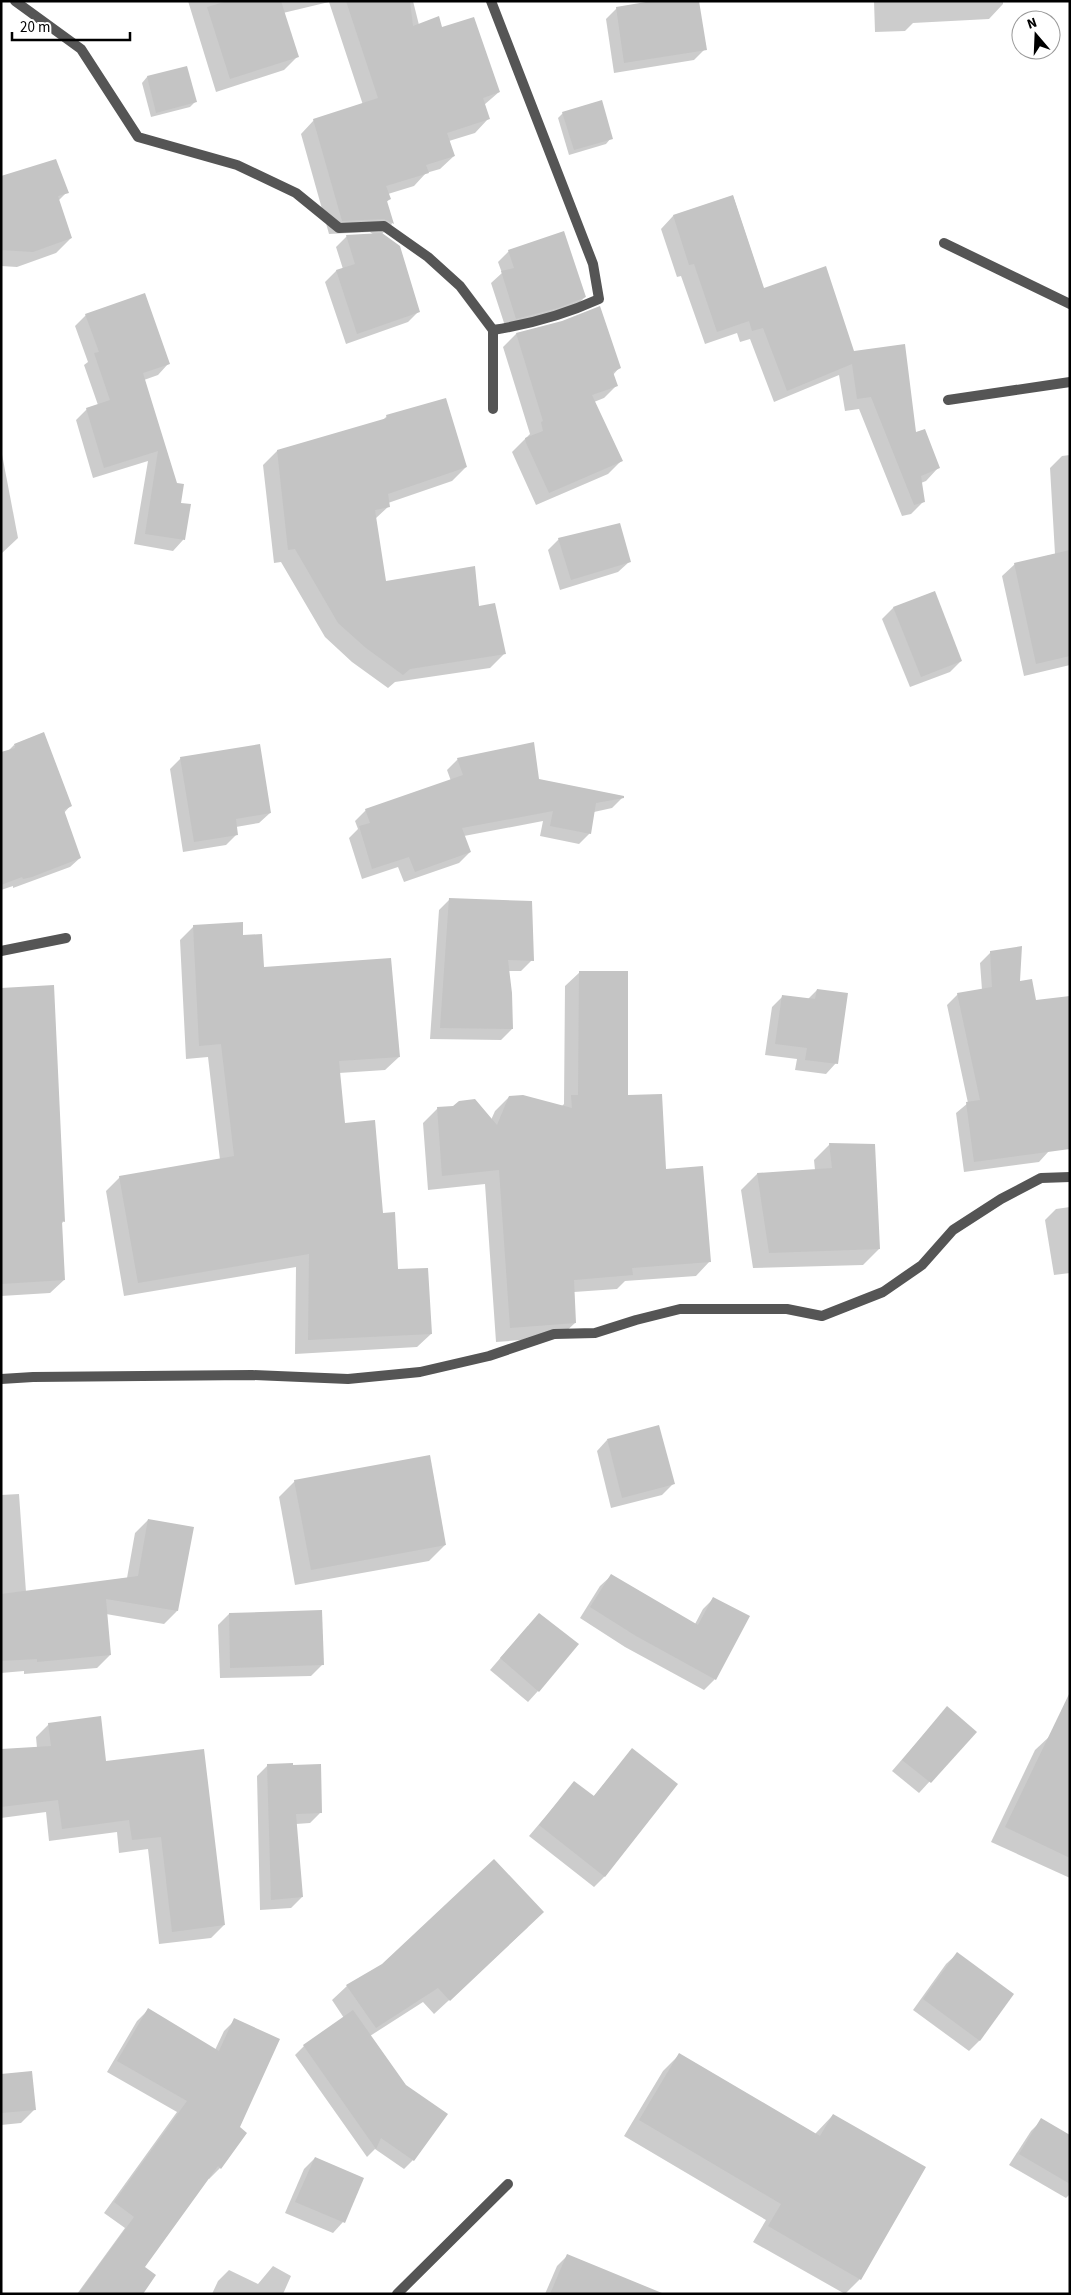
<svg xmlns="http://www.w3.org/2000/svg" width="1071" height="2295" font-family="'Source Sans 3',sans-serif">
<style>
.shadow{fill:#0003}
.building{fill:#c4c4c4}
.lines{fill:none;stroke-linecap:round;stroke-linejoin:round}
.minor{stroke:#555;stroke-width:10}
</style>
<rect width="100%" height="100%" fill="#fff"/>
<g class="shadow">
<polygon points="188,1 413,1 419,25 442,29 499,92 484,105 488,119 475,133 449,141 454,156 440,169 426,173 414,186 388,194 389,199 386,203 392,224 382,234 419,311 408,322 346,344 325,282 336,271 343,269 336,247 347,236 374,235 370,232 329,234 301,134 314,120 363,105 329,2 283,13 297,57 284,70 216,92"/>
<polygon points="874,1 1003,1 1003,4 989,19 913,23 905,31 875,32"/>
<polygon points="617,8 705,49 694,60 614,73 606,19"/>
<polygon points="186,67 195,102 190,107 151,117 142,83 147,77"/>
<polygon points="563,113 611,138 606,144 569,155 558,118"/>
<polygon points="1,178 67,192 58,201 71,238 56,253 17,267 1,266"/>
<polygon points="733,196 764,290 853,352 938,468 926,481 921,483 923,502 911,514 902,516 859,409 845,411 839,375 774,402 750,339 740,342 737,333 705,344 681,276 677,277 661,229 673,216"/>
<polygon points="509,251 585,297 574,308 506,329 491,283 502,273 498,262"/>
<polygon points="86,315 168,364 158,375 144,380 180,504 189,505 183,540 173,551 134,544 148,461 93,478 76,420 87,409 98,405 84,365 88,362 75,326"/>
<polygon points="563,322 619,368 613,375 617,385 604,398 594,402 621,461 608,474 536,505 512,452 530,434 503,347 516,334"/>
<polygon points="387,416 466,467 452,481 388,503 389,506 375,519 385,582 478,607 504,654 490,668 395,682 388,688 352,662 325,637 281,562 274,563 263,465 277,451 382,421"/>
<polygon points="1,449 18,538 1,554"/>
<polygon points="1070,455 1070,665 1024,676 1002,576 1015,564 1055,554 1050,468 1062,456"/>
<polygon points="559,539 629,562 618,572 560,590 548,550"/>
<polygon points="934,592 961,661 950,672 910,687 882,619 893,608"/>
<polygon points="14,745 70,806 64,813 80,858 70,867 13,888 13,886 1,890 1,754 7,752"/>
<polygon points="181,758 270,813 259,823 236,827 237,834 226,845 183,852 170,769"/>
<polygon points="458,759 538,780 623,797 612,808 594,812 590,833 579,844 540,836 543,821 464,836 470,852 459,863 404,882 398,867 362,879 349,838 358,829 355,821 366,810 451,781 447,770"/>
<polygon points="450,899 532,960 521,971 508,971 512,1029 501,1040 430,1039 439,910"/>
<polygon points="194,926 242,936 263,968 399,1057 385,1070 339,1073 344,1124 382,1214 397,1270 431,1334 417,1347 295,1354 296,1267 124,1296 106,1191 120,1177 220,1160 208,1057 186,1059 180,940"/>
<polygon points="991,952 1018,983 1049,1151 1039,1162 964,1172 956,1113 968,1103 947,1005 958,994 982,990 980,963"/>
<polygon points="580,972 627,1096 710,1261 696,1276 625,1281 617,1289 574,1292 575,1323 560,1337 496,1342 485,1184 428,1190 423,1123 437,1109 491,1120 495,1111 509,1097 562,1106 564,1104 565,986"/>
<polygon points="1,990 64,1221 61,1224 64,1280 50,1293 1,1296"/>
<polygon points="817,990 836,1063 826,1074 795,1070 797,1059 765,1055 772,1007 783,996 808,999"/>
<polygon points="830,1144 879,1249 863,1265 753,1268 741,1190 757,1174 815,1170 814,1160"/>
<polygon points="1070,1207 1070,1273 1054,1275 1045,1220 1056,1209"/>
<polygon points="607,1440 673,1484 662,1495 611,1508 597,1451"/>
<polygon points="295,1481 445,1545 429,1561 295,1585 279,1497"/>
<polygon points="19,1494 26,1592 127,1578 135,1533 148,1520 177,1611 164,1624 106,1614 110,1655 97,1668 24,1674 24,1671 1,1673 1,1495"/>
<polygon points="611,1576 695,1624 703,1609 714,1598 715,1679 704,1690 625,1647 580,1618 600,1586"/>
<polygon points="229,1614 322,1665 311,1676 220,1678 218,1625"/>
<polygon points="528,1626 538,1691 528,1702 490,1670"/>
<polygon points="937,1719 975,1732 919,1793 892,1771"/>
<polygon points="49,1724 105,1762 203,1750 224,1925 211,1938 159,1944 148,1849 119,1853 117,1832 49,1841 46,1812 1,1818 1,1750 37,1748 36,1737"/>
<polygon points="1070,1734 1070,1878 991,1842 1035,1750 1050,1736"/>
<polygon points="632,1750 676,1784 604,1877 594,1887 529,1836 574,1783 593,1797"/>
<polygon points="268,1765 320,1813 310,1823 296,1824 302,1897 291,1908 260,1910 257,1776"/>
<polygon points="528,1927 434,2014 423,2002 370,2036 413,2160 404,2169 375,2149 367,2157 295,2055 304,2046 344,2018 332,2000 347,1986"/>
<polygon points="957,1954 980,2040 969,2051 913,2010 946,1964"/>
<polygon points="148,2010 215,2050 224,2031 235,2020 220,2168 209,2179 208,2178 144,2267 141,2294 77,2294 125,2228 104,2213 177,2112 107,2072 137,2021"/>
<polygon points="679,2055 815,2134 833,2115 860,2279 845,2294 753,2242 766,2220 624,2136 663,2071"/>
<polygon points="1,2075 35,2109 21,2123 1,2125"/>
<polygon points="1042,2120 1070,2136 1070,2194 1066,2198 1009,2165 1031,2131"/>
<polygon points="315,2158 343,2222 333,2233 285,2213 304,2169"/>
<polygon points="568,2255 646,2294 545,2294 557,2266"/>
<polygon points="273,2266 291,2276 283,2294 212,2294 218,2281 229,2270 258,2284"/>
</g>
<g class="building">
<polygon points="228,1 281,1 299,57 230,79 207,7"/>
<polygon points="346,1 410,1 413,26 439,16 442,27 474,17 500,92 483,98 490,119 447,133 455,156 426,165 429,173 386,186 391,199 387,201 394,224 384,219 342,221 313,119 378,98"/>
<polygon points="652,1 699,1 707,50 624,63 616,7"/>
<polygon points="187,66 197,102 156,113 147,76"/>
<polygon points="602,100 613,139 574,150 562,112"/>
<polygon points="56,159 69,193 58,196 72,238 33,252 1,250 1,176"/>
<polygon points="733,195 764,288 826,266 854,351 905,344 916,432 925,429 940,468 921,476 925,502 914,505 871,397 857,399 852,364 787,391 763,328 752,331 749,321 717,332 694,264 689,265 673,215"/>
<polygon points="564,231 586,297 558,308 516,319 501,271 514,268 508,250"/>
<polygon points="382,233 400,246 420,312 357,334 336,270 355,264 346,235"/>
<polygon points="145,293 170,364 143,373 177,483 184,484 181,503 191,504 185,540 145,534 158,451 104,468 86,408 110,400 94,353 99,352 85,314"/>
<polygon points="600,306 621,368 613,372 618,386 592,395 623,461 549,493 526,443 525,438 543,431 541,422 543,421 516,333 562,321"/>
<polygon points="446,398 467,467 388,494 390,507 375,510 386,581 475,566 479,606 495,603 506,654 410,669 403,675 366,648 338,623 295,549 288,550 277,450 387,418 386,415"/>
<polygon points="620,523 631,562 571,580 558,538"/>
<polygon points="1070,550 1070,656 1036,664 1014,563"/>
<polygon points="935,591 962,661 921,677 893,607"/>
<polygon points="44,732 72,806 64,810 81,858 32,877 23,879 22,877 1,885 1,752 15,748 14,744"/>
<polygon points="534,742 539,779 624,796 624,798 596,803 591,834 550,826 553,811 462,828 471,852 415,872 409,857 372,869 359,826 370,823 365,809 463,775 457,758"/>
<polygon points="260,744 271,813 236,819 238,835 194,842 180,757"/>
<polygon points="449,898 532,901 534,961 508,960 512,993 513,1029 440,1028"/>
<polygon points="243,922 243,935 262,934 264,967 391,958 400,1057 339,1061 345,1123 375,1120 383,1213 395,1212 398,1269 428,1268 432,1334 308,1340 309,1254 138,1283 119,1176 234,1156 221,1044 199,1046 193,925"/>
<polygon points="1022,946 1020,981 1032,979 1036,1000 1070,996 1070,1149 974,1162 966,1102 980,1100 957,993 992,987 990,951"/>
<polygon points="579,971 628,971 628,1095 662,1094 666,1169 703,1166 711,1262 632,1268 633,1275 574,1280 576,1323 510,1328 499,1170 442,1176 437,1107 453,1106 459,1101 475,1099 497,1125 509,1096 523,1095 572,1108 571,1095 578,1095"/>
<polygon points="54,985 65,1222 62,1221 65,1280 1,1284 1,988"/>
<polygon points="817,989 848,993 838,1064 805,1060 807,1048 775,1044 782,995 815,999"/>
<polygon points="829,1143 875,1144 880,1249 769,1253 757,1173 832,1168"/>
<polygon points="659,1425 675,1484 622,1498 607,1439"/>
<polygon points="430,1455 446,1545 311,1570 294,1480"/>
<polygon points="148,1519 194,1527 178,1611 106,1599 111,1655 37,1662 37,1659 1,1661 1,1594 138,1576"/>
<polygon points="611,1574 698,1625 713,1597 750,1616 716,1680 636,1636 590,1607"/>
<polygon points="322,1610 324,1665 230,1668 229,1613"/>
<polygon points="539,1613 579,1644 539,1692 500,1658"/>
<polygon points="1070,1692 1070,1858 1005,1827"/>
<polygon points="947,1706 977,1732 931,1783 902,1760"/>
<polygon points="101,1716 106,1761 204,1749 225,1925 172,1932 161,1837 132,1840 129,1820 62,1829 58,1800 1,1807 1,1749 51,1746 48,1723"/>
<polygon points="632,1748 678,1784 605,1877 539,1825 574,1781 594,1796"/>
<polygon points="293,1763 293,1765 321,1764 322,1813 296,1814 303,1897 271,1900 267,1764"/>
<polygon points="494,1859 544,1912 450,2001 438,1988 376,2028 346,1985 382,1964"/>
<polygon points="957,1952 1014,1994 980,2041 923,1999"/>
<polygon points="148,2008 219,2051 234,2018 280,2039 240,2127 247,2133 221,2169 218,2166 145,2267 156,2275 143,2294 78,2294 134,2217 114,2202 187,2101 117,2061"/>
<polygon points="353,2010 406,2085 448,2114 414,2161 381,2138 376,2149 303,2045"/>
<polygon points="679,2053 820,2136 833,2114 926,2167 861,2280 768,2226 781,2204 639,2120"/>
<polygon points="32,2071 36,2110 1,2113 1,2074"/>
<polygon points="1041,2118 1070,2135 1070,2184 1019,2154"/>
<polygon points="315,2157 364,2178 345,2223 295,2202"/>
<polygon points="567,2254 662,2293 662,2294 550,2294"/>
</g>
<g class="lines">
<g class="minor">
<polyline points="15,1 81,49 138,137 237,165 296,193 339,228 384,226 428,257 460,286 493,330 493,409"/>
<path d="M 491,1 L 593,264 L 599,299 C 564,315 531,324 493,330"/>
<polyline points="944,243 1070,304"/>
<polyline points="948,400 1070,382"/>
<polyline points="1,951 66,938"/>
<polyline points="1,1379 33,1377 252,1375 348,1379 420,1372 489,1356 554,1334 595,1333 636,1320 680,1309 787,1309 822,1316 883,1292 922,1265 953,1230 1001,1199 1041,1178 1070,1177"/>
<polyline points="397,2294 508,2184"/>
</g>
</g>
<rect width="1071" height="2295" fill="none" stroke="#000000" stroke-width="5"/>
<g transform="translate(1036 35) rotate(341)"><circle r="24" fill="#ffffff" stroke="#999999"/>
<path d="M0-4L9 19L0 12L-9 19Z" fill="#000000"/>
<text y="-8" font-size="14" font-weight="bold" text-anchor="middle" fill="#000000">N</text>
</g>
<path d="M12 32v8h118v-8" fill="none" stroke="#000000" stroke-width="2.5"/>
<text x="20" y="32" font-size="15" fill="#000000" stroke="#ffffff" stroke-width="4" paint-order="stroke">20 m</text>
</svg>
